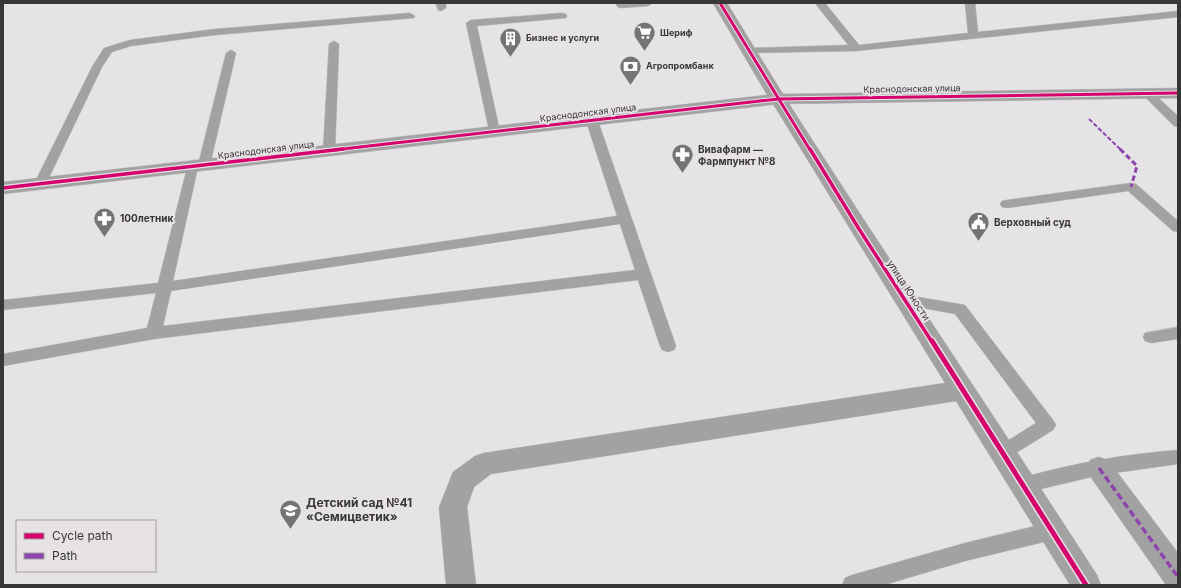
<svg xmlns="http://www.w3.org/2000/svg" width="1181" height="588" font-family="Inter,sans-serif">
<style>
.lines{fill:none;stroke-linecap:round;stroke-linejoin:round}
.service-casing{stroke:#c2c1c2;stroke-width:1}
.minor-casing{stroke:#c2c1c2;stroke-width:1}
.tertiary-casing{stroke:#c2c1c2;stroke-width:1}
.service{fill:#a3a2a3;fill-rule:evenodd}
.minor{fill:#a3a2a3;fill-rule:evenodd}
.tertiary{fill:#a3a2a3;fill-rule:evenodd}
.quiet-far2{stroke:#8e44ad;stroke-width:2;stroke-dasharray:4.5 2;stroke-linecap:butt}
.quiet-far1{stroke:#8e44ad;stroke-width:3;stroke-dasharray:5.5 3;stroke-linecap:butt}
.quiet{stroke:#8e44ad;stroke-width:3.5;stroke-dasharray:7 3.5;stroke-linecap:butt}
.cycleway-far2-casing{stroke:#e6e2e6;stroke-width:5}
.cycleway-far1-casing{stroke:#e6e2e6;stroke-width:6}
.cycleway-casing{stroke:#e6e2e6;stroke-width:8}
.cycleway-far2{stroke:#d6006c;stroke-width:3}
.cycleway-far1{stroke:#d6006c;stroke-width:3.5}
.cycleway{stroke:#d6006c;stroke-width:5}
.labels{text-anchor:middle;stroke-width:4;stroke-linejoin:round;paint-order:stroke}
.far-poi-label{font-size:9px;font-weight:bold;fill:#383738;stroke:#e6e2e6;text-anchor:start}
.far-street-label{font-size:9px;fill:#383738;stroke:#e6e2e6}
.poi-label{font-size:10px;font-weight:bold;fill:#383738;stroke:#e6e2e6;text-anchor:start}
.street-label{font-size:10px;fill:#383738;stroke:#e6e2e6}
.near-poi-label{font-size:12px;font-weight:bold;fill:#383738;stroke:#e6e2e6;text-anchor:start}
</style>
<rect width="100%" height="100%" fill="#e5e3e5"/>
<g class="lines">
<defs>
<g id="service">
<polygon points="436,3 446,3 446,8 441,11 438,10"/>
<polygon points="618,3 653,3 648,6 621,8 618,7 616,5"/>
<polygon points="815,3 825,3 859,45 968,33 965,3 975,3 978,32 1178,11 1178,17 856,51 746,53 745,51 750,48 848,45"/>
<polygon points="410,13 415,16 414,18 215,35 131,46 112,52 102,67 46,184 45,187 35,187 34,184 92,67 104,48 130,40 215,29"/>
<polygon points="562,13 566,14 567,16 566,18 477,26 500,132 498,135 490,135 466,23 471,20"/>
<polygon points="334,41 339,44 335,151 333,154 325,154 323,151 329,44"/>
<polygon points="231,50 236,53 210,165 208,168 200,168 198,165 226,53"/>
<polygon points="1148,91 1152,92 1178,116 1178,127 1174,126 1142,94 1144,92"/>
<path d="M 592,117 L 596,118 L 598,121 L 676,346 L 674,350 L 668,352 L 662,350 L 660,346 L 638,280 L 154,339 L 3,366 L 3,354 L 147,328 L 156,293 L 3,310 L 3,300 L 158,283 L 188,164 L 196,164 L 198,167 L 173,281 L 617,216 L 586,121 L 588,118 ZM 620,224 L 635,270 L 163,326 L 171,291 Z"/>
<polygon points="1131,183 1136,184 1178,221 1178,232 1173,231 1128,191 1007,208 1002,207 1000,204 1002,201 1007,200"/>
<polygon points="906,295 965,305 1053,420 1056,425 1053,430 1008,458 1002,460 996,458 993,453 996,448 1036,423 955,314 901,304 898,300 901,296"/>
<polygon points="1178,327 1178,339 1151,343 1145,341 1143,337 1145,333"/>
<path d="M 1178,450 L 1178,464 L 1100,475 L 1024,493 L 1017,491 L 1015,485 L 1017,479 L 1024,477 C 1075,463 1126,454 1178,450 Z"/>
<polygon points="1052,522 1059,525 1062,531 1059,537 1052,540 965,561 884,585 842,585 845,578 852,575 965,543"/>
</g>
<g id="minor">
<path d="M 778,94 L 784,95 L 786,99 C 888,259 994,415 1097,575 L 1101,585 L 1070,585 L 956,401 L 491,474 L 474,487 L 467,507 L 476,585 L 446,585 L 439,507 L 453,472 L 475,456 L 484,453 L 945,383 L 770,99 L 772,95 Z"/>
<polygon points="1099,457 1108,460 1178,553 1178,585 1166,585 1090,476 1086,468 1090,460"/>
</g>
<polygon id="tertiary" points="713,3 727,3 783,94 1178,88 1178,98 778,104 3,194 3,182 767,95"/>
</defs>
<use href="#service" class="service-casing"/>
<use href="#minor" class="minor-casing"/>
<use href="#tertiary" class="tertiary-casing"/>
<use href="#service" class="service"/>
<use href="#minor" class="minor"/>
<use href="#tertiary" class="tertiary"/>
<polyline class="quiet-far2" points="1089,119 1121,150"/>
<polyline class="quiet-far1" points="1120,149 1137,166 1131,187"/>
<polyline class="quiet" points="1099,468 1178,577"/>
<defs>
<g id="cycleway-far2">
<polyline points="720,3 810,150"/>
<polyline points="334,150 778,99 1178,93"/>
</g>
<g id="cycleway-far1">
<polyline points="810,149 859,229 932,342"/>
<polyline points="3,188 343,149"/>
</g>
<polyline id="cycleway" points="932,341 1086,585"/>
</defs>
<use href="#cycleway-far2" class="cycleway-far2-casing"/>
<use href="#cycleway-far1" class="cycleway-far1-casing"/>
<use href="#cycleway" class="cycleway-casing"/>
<use href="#cycleway-far2" class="cycleway-far2"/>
<use href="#cycleway-far1" class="cycleway-far1"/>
<use href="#cycleway" class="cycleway"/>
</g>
<defs>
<symbol id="supermarket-pin" viewBox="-11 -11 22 30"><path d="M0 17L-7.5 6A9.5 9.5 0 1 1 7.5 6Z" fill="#757375" stroke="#e6e2e6"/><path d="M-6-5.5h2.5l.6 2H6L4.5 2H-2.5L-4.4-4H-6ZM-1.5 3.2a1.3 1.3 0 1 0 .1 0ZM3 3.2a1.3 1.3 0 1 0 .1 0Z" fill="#fff"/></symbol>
<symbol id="building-pin" viewBox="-11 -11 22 30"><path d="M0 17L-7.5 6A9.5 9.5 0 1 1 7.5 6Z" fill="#757375" stroke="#e6e2e6"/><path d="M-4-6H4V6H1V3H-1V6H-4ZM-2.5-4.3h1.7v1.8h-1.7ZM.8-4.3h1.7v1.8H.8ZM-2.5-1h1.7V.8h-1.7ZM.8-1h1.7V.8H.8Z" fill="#fff"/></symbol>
<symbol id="bank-pin" viewBox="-11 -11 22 30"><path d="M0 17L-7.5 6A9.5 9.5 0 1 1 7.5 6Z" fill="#757375" stroke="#e6e2e6"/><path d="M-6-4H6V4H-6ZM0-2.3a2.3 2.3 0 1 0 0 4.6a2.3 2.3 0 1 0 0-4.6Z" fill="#fff"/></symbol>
<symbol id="pharmacy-pin" viewBox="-11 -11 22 30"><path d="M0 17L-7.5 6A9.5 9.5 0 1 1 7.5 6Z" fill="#757375" stroke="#e6e2e6"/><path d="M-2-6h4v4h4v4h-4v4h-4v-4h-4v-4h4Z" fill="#fff"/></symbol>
<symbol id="civic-pin" viewBox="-11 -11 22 30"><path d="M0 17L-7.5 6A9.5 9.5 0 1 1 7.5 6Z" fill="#757375" stroke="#e6e2e6"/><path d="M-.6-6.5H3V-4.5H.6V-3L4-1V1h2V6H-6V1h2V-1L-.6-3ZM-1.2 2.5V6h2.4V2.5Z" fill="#fff"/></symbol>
<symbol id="school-pin" viewBox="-11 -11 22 30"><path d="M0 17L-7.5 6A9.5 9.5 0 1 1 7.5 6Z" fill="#757375" stroke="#e6e2e6"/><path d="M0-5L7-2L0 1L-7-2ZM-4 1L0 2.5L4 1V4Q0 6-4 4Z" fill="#fff"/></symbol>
</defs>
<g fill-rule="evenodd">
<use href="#supermarket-pin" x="632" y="20" width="25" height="34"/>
<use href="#building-pin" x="498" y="26" width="25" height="34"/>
<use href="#bank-pin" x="618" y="54" width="25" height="34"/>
<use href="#pharmacy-pin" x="670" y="142" width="25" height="34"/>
<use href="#pharmacy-pin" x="92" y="206" width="25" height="34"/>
<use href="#civic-pin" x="966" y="210" width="25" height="34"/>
<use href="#school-pin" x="278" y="498" width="25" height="34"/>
</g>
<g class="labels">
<g class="far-poi-label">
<text x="660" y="36">Шериф</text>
<text x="526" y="41">Бизнес и услуги</text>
<text x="646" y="69">Агропромбанк</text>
</g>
<g class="far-street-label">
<text transform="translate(912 89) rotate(-1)" y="3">Краснодонская улица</text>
<text transform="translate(588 113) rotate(-7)" y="3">Краснодонская улица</text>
<text transform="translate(266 150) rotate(-7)" y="3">Краснодонская улица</text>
</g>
<g class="poi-label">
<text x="698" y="153">Вивафарм —<tspan x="698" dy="12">Фармпункт №8</tspan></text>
<text x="120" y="222">100летник</text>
<text x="994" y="226">Верховный суд</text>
</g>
<g class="street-label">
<text transform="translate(909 290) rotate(57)" y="4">улица Юности</text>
</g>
<g class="near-poi-label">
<text x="306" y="507">Детский сад №41<tspan x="306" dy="14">«Семицветик»</tspan></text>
</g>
</g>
<rect width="1181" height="588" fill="none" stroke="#383738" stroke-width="8"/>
<rect x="16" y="520" width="140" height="52" fill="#e6e2e6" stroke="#a09ea0"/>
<rect x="24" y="533" width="20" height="6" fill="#d6006c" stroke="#a09ea0"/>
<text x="52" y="540" font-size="12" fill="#383738">Cycle path</text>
<rect x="24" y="553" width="20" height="6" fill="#8e44ad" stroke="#a09ea0"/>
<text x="52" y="560" font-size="12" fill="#383738">Path</text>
</svg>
